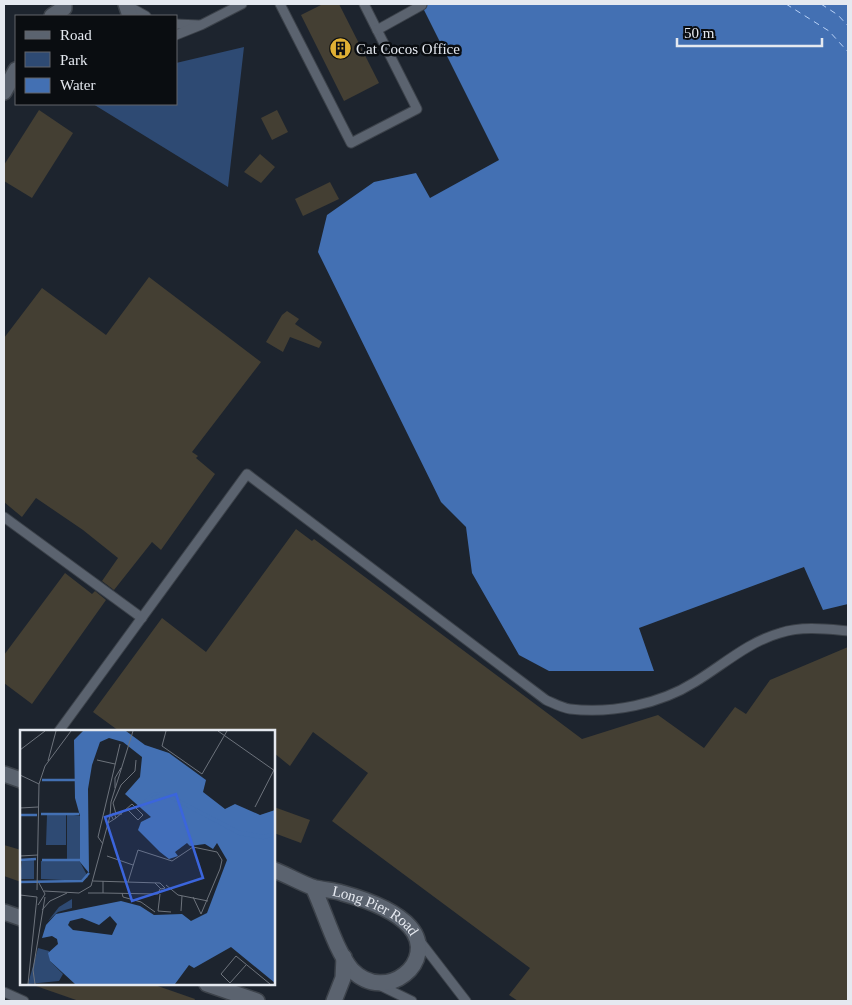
<svg xmlns="http://www.w3.org/2000/svg" width="852" height="1005" font-family="'Times New Roman',serif">
<style>
.green{fill:#2e4a73}
.water{fill:#4370b3}
.lines{fill:none;stroke-linecap:round;stroke-linejoin:round}
.ferry{stroke:#b8d1f6;stroke-width:1;stroke-dasharray:6 5;stroke-linecap:butt}
.building{fill:#443f33}
.lane-casing{stroke:#3c424a;stroke-width:11}
.street-casing{stroke:#3c424a;stroke-width:18}
.secondary-casing{stroke:#3c424a;stroke-width:18}
.lane{stroke:#5b636f;stroke-width:9}
.street{stroke:#5b636f;stroke-width:15}
.secondary{stroke:#5b636f;stroke-width:15}
.labels{text-anchor:middle;stroke-width:5;stroke-linejoin:round;paint-order:stroke}
.poi-label{font-size:15px;fill:#e5e9f0;stroke:#0a0d11;text-anchor:start}
.street-label{font-size:15px;fill:#e5e9f0;stroke:#0a0d11}
.inset-river{fill:none;stroke:#4370b3;stroke-width:2.5}
.inset-road{fill:none;stroke:#6d737c;stroke-width:1}
.view{fill:#3b65dc;fill-opacity:0.15;stroke:#3b65dc;stroke-width:2.5}
.inset-edge{fill:none;stroke:#e5e9f0;stroke-width:2.5}
</style>
<rect width="100%" height="100%" fill="#1d242e"/>
<polygon class="green" points="244,47 228,187 93,104 176,104 176,63"/>
<polygon class="water" points="421,4 848,4 848,604 823,610 804,567 639,628 654,671 549,671 519,655 472,573 466,527 441,502 318,252 327,215 374,182 416,173 430,198 499,160"/>
<g class="lines">
<g class="ferry">
<polyline points="786,4 829,31 848,52"/>
<polyline points="821,4 838,15 848,26"/>
</g>
</g>
<g class="building">
<polygon points="323,4 339,4 379,83 344,101 301,15"/>
<polygon points="39,110 73,133 32,198 4,181 4,165"/>
<polygon points="277,110 288,132 272,140 261,118"/>
<polygon points="260,154 275,167 261,183 244,172"/>
<polygon points="330,182 339,199 303,216 295,199"/>
<polygon points="149,277 261,362 192,452 198,456 196,458 215,474 161,550 152,542 114,590 102,581 118,558 83,530 36,498 22,517 4,502 4,338 42,288 106,335"/>
<polygon points="287,311 299,319 295,324 322,342 319,348 290,337 283,352 266,342 282,315"/>
<polygon points="296,529 312,541 314,539 582,739 658,715 704,748 735,707 746,714 770,680 848,647 848,1001 518,1001 509,995 530,968 332,821 368,773 313,732 290,766 274,753 274,731 119,731 93,712 162,618 206,652"/>
<polygon points="65,573 92,594 95,591 106,600 32,704 4,683 4,655"/>
<polygon points="274,807 310,820 301,843 274,833"/>
<polygon points="4,845 21,850 21,882 4,876"/>
<polygon points="37,984 152,984 195,999 194,1001 79,1001 36,986"/>
</g>
<g class="lines">
<defs>
<g id="lane">
<polyline points="280,4 351,143 417,109 364,4"/>
<polyline points="128,6 146,16"/>
<polyline points="176,24 199,25"/>
<polyline points="377,30 422,5"/>
<polyline points="176,35 201,25 242,4"/>
<polyline points="4,517 142,618"/>
<path d="M 59,731 L 247,474 L 546,700 C 553,703 562,708 570,709 C 612,714 660,704 695,682 C 723,665 748,642 780,633 C 802,626 826,629 848,631"/>
<polyline points="419,940 466,1001"/>
<polyline points="381,986 412,1001"/>
<polyline points="4,992 24,1001"/>
</g>
<g id="street">
<polyline points="4,774 21,780"/>
<path id="s1" d="M 274,870 C 287,875 299,882 312,887 C 322,890 333,890 342,893 C 364,899 395,910 410,927 C 439,961 386,1005 352,970 C 335,950 325,912 313,887"/>
<polyline points="4,912 21,918"/>
<polyline points="207,984 257,1001"/>
<polyline points="334,1001 343,978 344,957"/>
</g>
<g id="secondary">
<polyline points="126,4 130,16"/>
<polyline points="52,16 64,8 64,4"/>
<polyline points="4,92 16,70"/>
</g>
</defs>
<use href="#lane" class="lane-casing"/>
<use href="#street" class="street-casing"/>
<use href="#secondary" class="secondary-casing"/>
<use href="#lane" class="lane"/>
<use href="#street" class="street"/>
<use href="#secondary" class="secondary"/>
</g>
<defs>
<symbol id="building-disc" viewBox="-11 -11 22 22"><circle r="9.5" fill="#e0b034" stroke="#0a0d11"/><path d="M-4-6H4V6H1V3H-1V6H-4ZM-2.5-4.3h1.7v1.8h-1.7ZM.8-4.3h1.7v1.8H.8ZM-2.5-1h1.7V.8h-1.7ZM.8-1h1.7V.8H.8Z" fill="#111"/></symbol>
</defs>
<g fill-rule="evenodd">
<use href="#building-disc" x="328" y="36" width="25" height="25"/>
</g>
<g class="labels">
<g class="poi-label">
<text x="356" y="54">Cat Cocos Office</text>
</g>
<g class="street-label">
<text dy="5" stroke="none"><textPath href="#s1" startOffset="110">Long Pier Road</textPath></text>
</g>
</g>
<g transform="translate(20 730)">
<rect width="255" height="255" fill="#1d242e"/>
<path d="M 47,84 L 60,86 L 60,132 L 68,147 L 62,151 L 21,149 L 21,131 L 47,131 ZM 27,85 L 46,85 L 46,115 L 26,115 ZM 2,130 L 14,130 L 14,149 L 0,149 ZM 52,169 L 52,178 L 38,182 L 28,191 L 39,177 ZM 18,218 L 29,221 L 30,231 L 43,244 L 39,251 L 8,254 Z" fill="#2e4a73"/>
<path d="M 63,1 L 106,1 L 125,15 L 149,23 L 186,50 L 183,62 L 205,79 L 215,74 L 240,85 L 255,80 L 255,253 L 211,217 L 174,238 L 169,235 L 155,254 L 55,254 L 30,231 L 28,223 L 38,214 L 37,209 L 32,206 L 22,208 L 26,195 L 36,184 L 101,171 L 120,176 L 134,185 L 162,184 L 171,191 L 187,183 L 207,130 L 197,113 L 193,119 L 185,114 L 170,116 L 167,113 L 155,122 L 158,126 L 149,129 L 140,122 L 118,100 L 121,92 L 131,87 L 105,64 L 120,47 L 122,27 L 103,12 L 89,8 L 80,12 L 72,35 L 68,59 L 69,143 L 60,132 L 60,86 L 55,68 L 54,10 ZM 90,186 L 97,194 L 92,205 L 53,200 L 48,195 L 50,191 L 62,188 L 79,195 Z" fill="#4370b3" fill-rule="evenodd"/>
<path class="inset-river" d="M 22,50 L 55,50M 124,72 L 144,64 L 220,104 L 243,108 L 255,105M 120,76 L 133,64 L 144,63 L 220,102 L 243,106 L 255,104M 21,84 L 59,84M 0,85 L 17,85M 0,130 L 16,129M 22,130 L 60,130M 0,152 L 62,151 L 69,143"/>
<path class="inset-road" d="M 146,1 L 142,16 L 182,44 L 207,1M 198,1 L 255,41M 0,20 L 25,1M 77,30 L 95,34M 28,31 L 36,1M 0,45 L 19,54M 95,58 L 95,48 L 101,38M 235,77 L 254,40M 0,78 L 18,77M 102,84 L 96,84 L 93,73 L 101,55 L 115,41 L 116,30M 96,88 L 112,74 L 123,85 L 118,90 L 107,79M 88,93 L 96,88 L 94,83 L 91,85 L 93,89M 83,114 L 78,107 L 100,14M 0,126 L 18,125M 87,126 L 113,135M 73,151 L 140,153 L 145,158 L 141,159 L 135,153M 83,151 L 83,163 L 138,164 L 140,159M 108,152 L 118,120 L 152,131 L 173,117 L 197,122 L 202,130 L 200,139 L 181,184 L 173,167M 146,155 L 158,165 L 188,171M 17,160 L 19,54 L 25,36 L 51,1M 24,161 L 59,163 L 71,156 L 90,86 L 91,72 L 113,1M 68,163 L 83,163M 102,163 L 103,167 L 121,172 L 135,182M 140,164 L 138,181 L 151,182M 0,165 L 17,167M 18,175 L 25,164 L 19,153M 22,180 L 30,171 L 47,163M 161,181 L 162,166M 210,253 L 201,244 L 216,226 L 250,254M 210,253 L 226,235M 8,254 L 17,167M 15,254 L 13,240 L 25,167"/>
<path class="view" d="M 156,64 L 183,148 L 112,171 L 85,87 Z"/>
<rect width="255" height="255" class="inset-edge"/>
</g>
<rect width="852" height="1005" fill="none" stroke="#e5e9f0" stroke-width="10"/>
<rect x="15" y="15" width="162" height="90" fill="#0a0d11" stroke="#62656a"/>
<rect x="25" y="31" width="25" height="8" fill="#5b636f" stroke="#62656a"/>
<text x="60" y="40" font-size="15" fill="#e5e9f0">Road</text>
<rect x="25" y="52" width="25" height="15" fill="#2e4a73" stroke="#62656a"/>
<text x="60" y="65" font-size="15" fill="#e5e9f0">Park</text>
<rect x="25" y="78" width="25" height="15" fill="#4370b3" stroke="#62656a"/>
<text x="60" y="90" font-size="15" fill="#e5e9f0">Water</text>
<path d="M677 38v8h145v-8" fill="none" stroke="#e5e9f0" stroke-width="2.5"/>
<text x="684" y="38" font-size="15" fill="#e5e9f0" stroke="#0a0d11" stroke-width="4" paint-order="stroke">50 m</text>
</svg>
